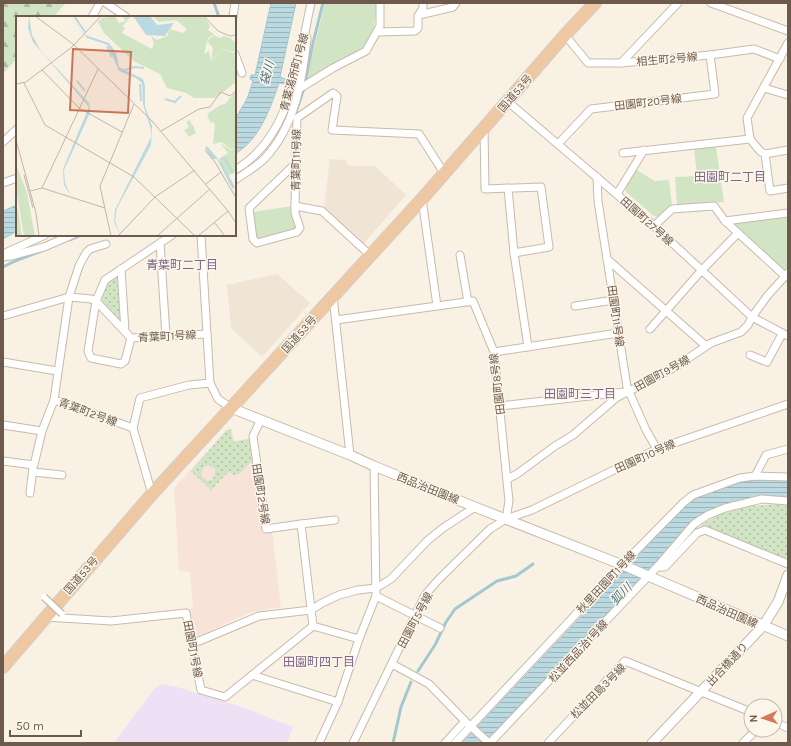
<svg xmlns="http://www.w3.org/2000/svg" width="791" height="746" font-family="Karla,'Noto Sans JP',sans-serif">
<style>
.residential{fill:#f0e4d4}
.commercial{fill:#f8e3d9}
.education{fill:#eee1f5}
.grass{fill:#d1e5c5}
.forest{fill:url(#forest-firs)}
.park{fill:url(#park-dots);fill-rule:evenodd}
.water{fill:url(#water-rules);stroke:#a3c8d0}
.lines{fill:none;stroke-linecap:round;stroke-linejoin:round}
.stream{stroke:#a3c8d0;stroke-width:3}
.minor-casing{stroke:#c8baac;stroke-width:9}
.tertiary-casing{stroke:#c8baac;stroke-width:11}
.trunk-casing{stroke:#d6d1cd;stroke-width:14}
.minor{stroke:#fff;stroke-width:7}
.tertiary{stroke:#fff;stroke-width:9}
.trunk{stroke:#eec7a3;stroke-width:12}
.pedestrian-bridge-casing{stroke:#c8baac;stroke-width:8;stroke-linecap:butt}
.pedestrian-bridge{stroke:#fff;stroke-width:5.5}
.labels{text-anchor:middle;stroke-width:3;stroke-linejoin:round;paint-order:stroke}
.street-label{font-size:11px;fill:#6e5a4d;stroke:#fcf6ea}
.water-label{font-size:12px;font-style:italic;fill:#4a747f;stroke:#fcf6ea}
.neighbourhood-label{font-size:12px;fill:#7f658b;stroke:#fcf6ea}
.inset-river{fill:none;stroke:#bbd9e0;stroke-width:2}
.inset-road{fill:none;stroke:#c1b5a8;stroke-width:1}
.view{fill:#cb7557;fill-opacity:0.15;stroke:#cb7557;stroke-width:2}
.inset-edge{fill:none;stroke:#6e5a4d;stroke-width:2}
</style>
<defs>
<pattern id="forest-firs" width="22" height="20" patternUnits="userSpaceOnUse"><rect width="22" height="20" fill="#d1e5c5"/><path d="M5 1l3.5 6h-7zM16 11l3.5 6h-7z" fill="#aebda2"/></pattern>
<pattern id="park-dots" width="8" height="8" patternUnits="userSpaceOnUse"><rect width="8" height="8" fill="#d1e5c5"/><path d="M2 2h.1M6 6h.1" fill="none" stroke="#aebda2" stroke-width="1.8" stroke-linecap="round"/></pattern>
<pattern id="water-rules" width="6" height="5" patternUnits="userSpaceOnUse"><rect width="6" height="5" fill="#bbd9e0"/><path d="M0 2.5h6" fill="none" stroke="#9cb3b8"/></pattern>
</defs>
<rect width="100%" height="100%" fill="#f9f2e4"/>
<g class="residential">
<polygon points="330,159 345,160 349,166 375,166 406,195 363,244 324,209"/>
<polygon points="277,274 310,303 262,357 231,328 227,285"/>
</g>
<polygon class="commercial" points="232,428 234,441 250,438 263,532 272,531 281,607 262,610 246,614 204,634 195,637 189,610 193,608 190,572 179,571 174,488 227,429"/>
<polygon class="education" points="161,684 177,687 245,708 293,727 287,743 114,743 154,689"/>
<g class="grass">
<polygon points="325,3 377,3 374,28 368,46 307,82 306,80"/>
<polygon points="716,147 724,202 677,205 675,177 697,176 694,148"/>
<polygon points="635,169 655,181 669,180 672,204 659,217 654,216 626,192 625,185"/>
<polygon points="293,206 296,226 294,230 259,240 255,237 252,212"/>
<polygon points="788,216 788,270 786,272 734,224 735,223"/>
</g>
<polygon class="forest" points="3,3 66,3 53,17 17,17 17,58 3,74"/>
<g class="park">
<polygon points="117,276 120,277 122,321 121,321 103,303 102,297 108,282"/>
<path d="M 227,430 L 231,430 L 233,442 L 249,439 L 252,461 L 239,474 L 234,475 L 229,471 L 211,490 L 191,471 ZM 209,465 L 215,469 L 215,474 L 213,479 L 208,481 L 202,477 L 201,473 L 204,467 Z"/>
<polygon points="778,504 788,506 788,553 785,560 701,525 720,514 749,506"/>
</g>
<g class="water">
<path d="M 271,3 L 296,3 L 280,77 L 286,79 L 285,84 L 279,83 C 270,109 260,139 235,154 L 235,119 L 247,99 L 253,81 L 250,79 L 251,75 L 255,75 Z"/>
<polygon points="17,205 17,231 3,239 3,211"/>
<path d="M 777,479 L 788,480 L 788,497 C 754,495 722,501 694,521 L 484,743 L 462,743 L 685,506 C 712,486 745,480 777,479 Z"/>
</g>
<g class="lines">
<g class="stream">
<polyline points="214,3 219,17"/>
<polyline points="305,82 313,43 323,3"/>
<polyline points="295,115 303,91 305,89"/>
<polyline points="70,240 81,235"/>
<polyline points="3,267 15,261 44,250"/>
<polyline points="418,671 435,645 446,622 455,609 497,581 516,576 533,564"/>
<polyline points="393,743 401,707 411,682"/>
</g>
<defs>
<g id="minor">
<polyline points="106,3 126,17"/>
<polyline points="711,3 788,31"/>
<polyline points="419,15 453,7 456,3"/>
<polyline points="92,17 100,3"/>
<polyline points="233,17 235,3"/>
<polyline points="377,32 415,31 418,28 418,16 423,8 423,3"/>
<polyline points="565,35 588,63 621,63 710,55 754,49 780,59"/>
<polyline points="788,43 747,118 750,139 760,151 765,154 770,191 788,188"/>
<polyline points="235,54 242,73"/>
<polyline points="621,63 678,3"/>
<polyline points="764,88 788,95"/>
<polyline points="299,89 333,68 366,51 380,26 380,3"/>
<polyline points="507,101 654,226 752,317 788,336"/>
<polyline points="484,129 485,189 541,187 549,247 514,253 508,188"/>
<polyline points="3,142 17,129"/>
<polyline points="558,144 591,109 715,94 710,55"/>
<polyline points="623,153 750,139"/>
<polyline points="765,154 788,150"/>
<path d="M 235,170 C 292,137 298,61 311,3"/>
<polyline points="597,177 598,201 627,387 646,430 657,449"/>
<path d="M 235,180 C 245,173 256,167 265,158 C 295,126 302,82 307,39 L 306,35"/>
<polyline points="3,183 17,178"/>
<polyline points="617,194 644,150"/>
<polyline points="422,199 437,306 473,301 494,352 509,501 506,519"/>
<polyline points="295,206 295,213 300,228 297,232 257,243 253,239 249,208 296,163"/>
<polyline points="725,221 788,213"/>
<polyline points="654,226 672,209 714,206 725,221 785,276"/>
<polyline points="201,235 210,383 218,399 231,408"/>
<polyline points="160,243 166,336"/>
<polyline points="106,244 90,249 86,253 79,266 69,297 54,400 133,428 152,494"/>
<polyline points="514,253 528,347"/>
<polyline points="3,254 45,235"/>
<polyline points="370,255 322,211 295,206 297,118 333,93 337,96 332,130 419,134 444,173"/>
<polyline points="460,255 468,302"/>
<polyline points="3,257 11,256 44,247 72,235"/>
<polyline points="607,259 706,346"/>
<polyline points="121,269 125,331"/>
<polyline points="333,296 350,455"/>
<polyline points="575,306 614,300"/>
<polyline points="3,316 69,297 91,299 96,301 131,338 207,334"/>
<polyline points="336,320 437,306"/>
<polyline points="650,329 701,271 738,233"/>
<polyline points="131,338 125,361 121,364 91,358 88,351 96,301 105,280 172,235"/>
<polyline points="494,352 618,333"/>
<polyline points="750,355 767,362 782,334"/>
<polyline points="3,362 57,371"/>
<polyline points="500,406 625,392"/>
<polyline points="261,419 253,436 266,529 301,524 313,626"/>
<polyline points="3,425 42,431 54,400"/>
<polyline points="133,428 140,398 189,385 210,383"/>
<polyline points="3,461 34,465 42,431"/>
<polyline points="33,472 62,475"/>
<polyline points="755,476 766,455 788,449"/>
<polyline points="507,479 517,474 555,446 573,435 616,398 675,367 711,343 741,332 748,325 752,317 768,295 788,273"/>
<polyline points="30,493 33,467"/>
<polyline points="301,524 335,520"/>
<polyline points="657,567 665,567 697,533 705,530 788,564"/>
<polyline points="376,596 440,628"/>
<polyline points="45,617 111,621 186,613 201,690 225,697 313,626 359,639"/>
<polyline points="192,644 259,616 311,610 322,603 339,595 358,590 376,588 391,579 427,541 443,528 475,507"/>
<polyline points="392,664 429,684 465,721 489,743"/>
<polyline points="252,675 338,702 359,639 376,596 374,466"/>
<polyline points="775,722 788,728"/>
<polyline points="319,743 338,702"/>
<polyline points="353,743 425,595 440,578 490,529 506,519 532,510 657,449 788,404"/>
<polyline points="445,743 465,721"/>
<polyline points="455,743 622,565 683,503 693,495 740,478 755,476 788,477"/>
<polyline points="490,743 657,567 694,524 708,515 725,508 762,499 788,501"/>
<polyline points="548,743 625,661 751,712"/>
<polyline points="743,743 756,730"/>
</g>
<g id="tertiary">
<polyline points="231,408 350,455 374,466 475,507 625,566 788,636"/>
<polyline points="652,743 763,626 778,602 788,575"/>
</g>
<polyline id="trunk" points="3,667 152,494 231,408 422,199 565,35 595,3"/>
</defs>
<use href="#minor" class="minor-casing"/>
<use href="#tertiary" class="tertiary-casing"/>
<use href="#trunk" class="trunk-casing"/>
<use href="#minor" class="minor"/>
<use href="#tertiary" class="tertiary"/>
<use href="#trunk" class="trunk"/>
<defs>
<polyline id="pedestrian-bridge" points="44,597 62,614"/>
</defs>
<use href="#pedestrian-bridge" class="pedestrian-bridge-casing"/>
<use href="#pedestrian-bridge" class="pedestrian-bridge"/>
</g>
<g class="labels">
<g class="street-label">
<text transform="translate(667 59) rotate(-5)" y="4">相生町2号線</text>
<text transform="translate(294 72) rotate(-75)" y="4">青葉湯所町1号線</text>
<text transform="translate(515 93) rotate(-49)" y="4">国道53号</text>
<text transform="translate(648 102) rotate(-7)" y="4">田園町20号線</text>
<text transform="translate(296 160) rotate(-89)" y="4">青葉町11号線</text>
<text transform="translate(647 221) rotate(42)" y="4">田園町27号線</text>
<text transform="translate(616 316) rotate(82)" y="4">田園町11号線</text>
<text transform="translate(299 334) rotate(-48)" y="4">国道53号</text>
<text transform="translate(167 336) rotate(-3)" y="4">青葉町1号線</text>
<text transform="translate(662 373) rotate(-29)" y="4">田園町9号線</text>
<text transform="translate(497 384) rotate(-97)" y="4">田園町8号線</text>
<text transform="translate(88 412) rotate(20)" y="4">青葉町2号線</text>
<text transform="translate(645 456) rotate(-24)" y="4">田園町10号線</text>
<text transform="translate(428 488) rotate(22)" y="4">西品治田園線</text>
<text transform="translate(261 494) rotate(81)" y="4">田園町2号線</text>
<text transform="translate(81 575) rotate(-49)" y="4">国道53号</text>
<text transform="translate(606 582) rotate(-47)" y="4">秋里田園町1号線</text>
<text transform="translate(727 611) rotate(24)" y="4">西品治田園線</text>
<text transform="translate(415 620) rotate(-62)" y="4">田園町5号線</text>
<text transform="translate(193 649) rotate(79)" y="4">田園町1号線</text>
<text transform="translate(578 651) rotate(-47)" y="4">松並西品治1号線</text>
<text transform="translate(727 664) rotate(-47)" y="4">出合橋通り</text>
<text transform="translate(598 691) rotate(-45)" y="4">松並田島3号線</text>
</g>
<g class="water-label">
<text transform="translate(267 73) rotate(-74)" y="4">袋川</text>
<text transform="translate(621 594) rotate(-46)" y="4">狐川</text>
</g>
<g class="neighbourhood-label">
<text x="730" y="181">田園町二丁目</text>
<text x="182" y="269">青葉町二丁目</text>
<text x="580" y="398">田園町三丁目</text>
<text x="319" y="666">田園町四丁目</text>
</g>
</g>
<g transform="translate(16 16)">
<rect width="220" height="220" fill="#f9f2e4"/>
<path d="M 174,104 L 176,109 L 174,111 L 177,109 L 180,117 L 173,121 L 168,114 L 173,111 L 170,106 ZM 0,148 L 11,177 L 19,220 L 8,220 L 0,173 Z" fill="#d1e5c5"/>
<path d="M 99,0 L 103,7 L 109,5 L 107,0 L 115,0 L 106,11 L 109,11 L 106,17 L 136,33 L 138,27 L 135,20 L 141,24 L 151,20 L 154,13 L 167,17 L 171,13 L 160,4 L 143,6 L 136,0 L 188,0 L 194,10 L 192,14 L 198,18 L 192,22 L 188,38 L 193,35 L 195,45 L 205,33 L 217,37 L 220,35 L 220,66 L 199,82 L 178,82 L 170,77 L 151,72 L 144,58 L 119,46 L 88,17 L 82,6 L 86,2 ZM 220,75 L 220,133 L 215,133 L 205,126 L 197,128 L 199,107 L 194,106 L 191,98 L 204,89 L 209,88 Z" fill="#d1e5c5"/>
<path d="M 0,187 L 3,199 L 6,220 L 0,220 Z" fill="#d1e5c5"/>
<path d="M 198,19 L 204,22 L 208,20 L 214,22 L 220,27 L 220,34 L 217,36 L 205,33 L 195,44 L 197,32 L 191,25 Z" fill="#d1e5c5"/>
<path d="M 204,127 L 215,134 L 220,133 L 220,155 L 213,160 L 203,143 L 212,137 Z" fill="#d1e5c5"/>
<path d="M 13,0 L 16,19 L 25,35 L 73,87 L 74,91 L 74,97 L 48,154 L 49,167 L 55,180 L 48,169 L 47,153 L 73,91 L 17,26 L 12,12 ZM 53,0 L 69,19 L 93,27 L 100,36 L 103,51 L 127,63 L 129,70 L 129,90 L 136,110 L 135,129 L 101,192 L 99,204 L 104,220 L 98,205 L 99,194 L 135,121 L 135,114 L 127,88 L 126,67 L 120,62 L 103,55 L 92,29 L 71,22 ZM 134,0 L 141,9 L 158,7 L 149,20 L 130,19 L 117,0 ZM 186,127 L 189,132 L 191,130 L 207,149 L 219,171 L 216,173 L 220,180 L 201,143 L 196,143 L 189,132 Z" fill="#bbd9e0"/>
<path class="inset-river" d="M 58,0 L 69,16M 91,30 L 96,41M 108,54 L 119,51 L 128,52M 61,65 L 69,75M 124,68 L 125,85M 149,83 L 159,86 L 165,80M 205,143 L 208,142 L 217,157"/>
<path class="inset-road" d="M 19,0 L 57,28 L 136,105 L 212,195 L 182,220M 188,0 L 202,15 L 214,20 L 220,19M 26,54 L 63,92 L 106,116M 8,67 L 29,109 L 118,161 L 179,220M 0,68 L 10,66 L 56,31 L 85,0M 145,115 L 183,93 L 194,91 L 205,76 L 214,80 L 220,75M 0,124 L 20,197 L 23,220M 189,134 L 199,146 L 220,182M 8,159 L 17,192M 190,168 L 205,156M 26,172 L 89,192M 14,175 L 26,172 L 82,53M 212,195 L 220,207M 198,206 L 209,220M 95,220 L 84,170 L 118,88M 102,220 L 139,181 L 179,154M 141,220 L 194,173"/>
<path class="view" d="M 57,33 L 115,36 L 112,97 L 54,94 Z"/>
<rect width="220" height="220" class="inset-edge"/>
</g>
<rect width="791" height="746" fill="none" stroke="#6e5a4d" stroke-width="8"/>
<g transform="translate(763 718) rotate(267)"><circle r="19" fill="#fcf6ea" stroke="#c3b8ab"/>
<path d="M0-3L7 15L0 10L-7 15Z" fill="#d57858"/>
<text y="-6" font-size="11" font-weight="bold" text-anchor="middle" fill="#6e5a4d">N</text>
</g>
<path d="M10 730v6h71v-6" fill="none" stroke="#6e5a4d" stroke-width="2"/>
<text x="16" y="730" font-size="12" fill="#6e5a4d" stroke="#fcf6ea" stroke-width="3" paint-order="stroke">50 m</text>
</svg>
